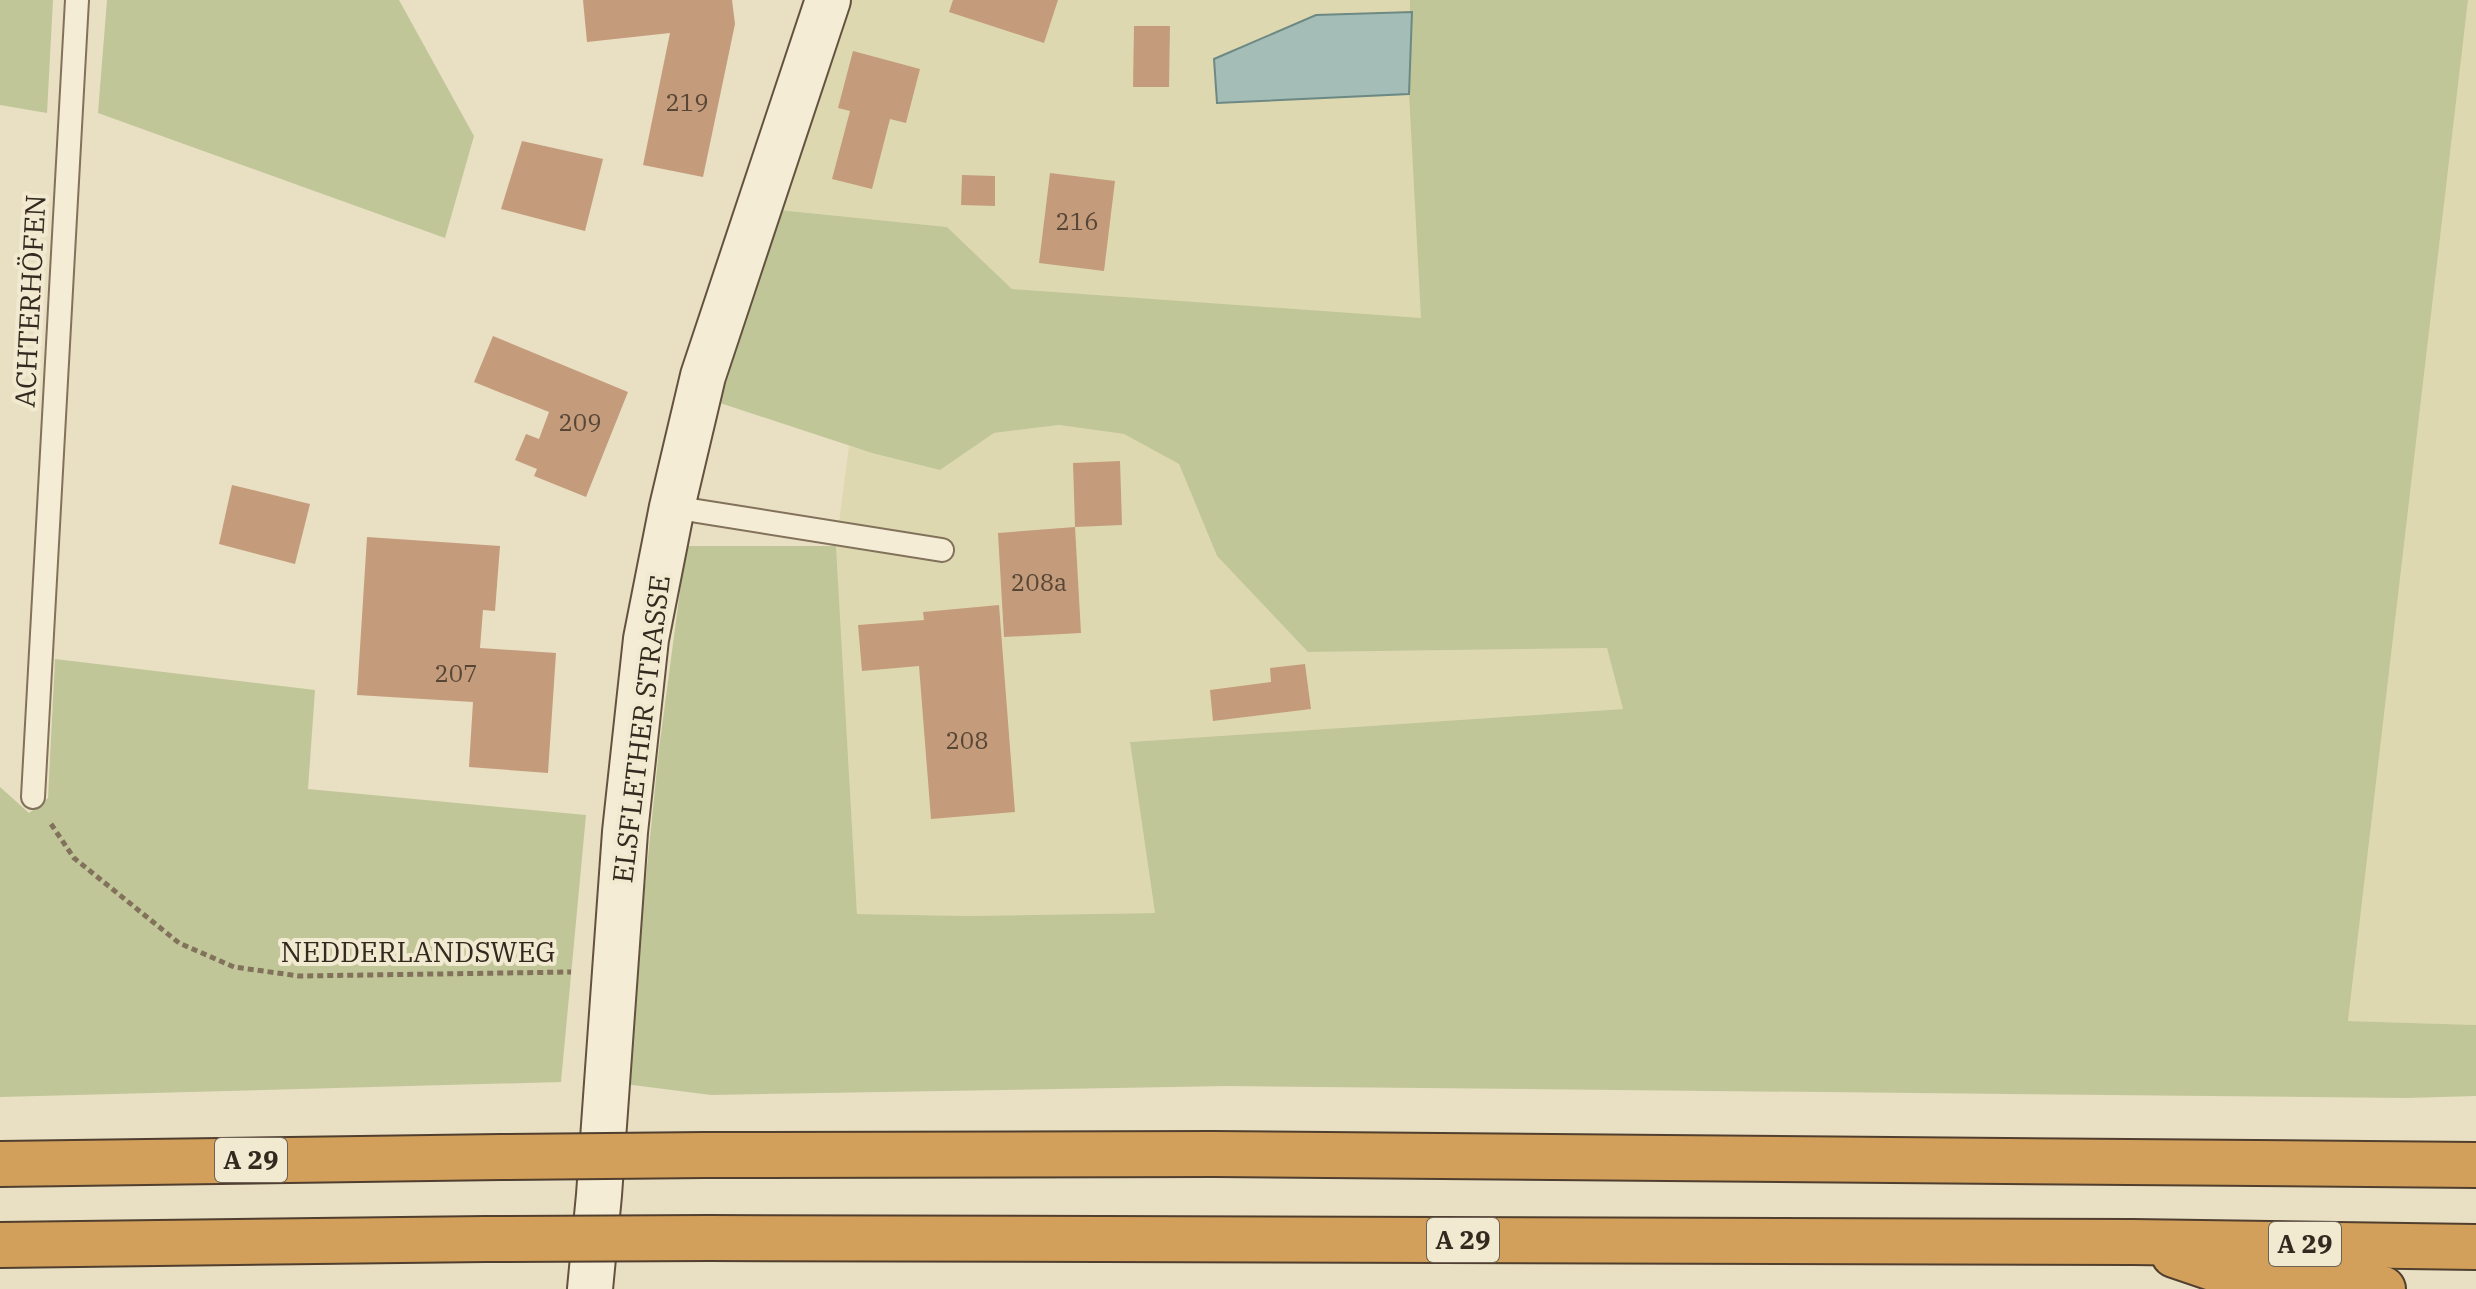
<svg xmlns="http://www.w3.org/2000/svg" width="2476" height="1289" font-family="'IBM Plex Serif',serif">
<style>
.farmland{fill:#ded8b1}
.green{fill:#c0c698}
.water{fill:#a4bdb6;stroke:#6c8983;stroke-width:2}
.building{fill:#c49c7c}
.lines{fill:none;stroke-linecap:round;stroke-linejoin:round}
.service-casing{stroke:#82715b;stroke-width:26}
.secondary-casing{stroke:#63523f;stroke-width:48}
.motorway-casing{stroke:#503f2f;stroke-width:48}
.path{stroke:#82715b;stroke-width:5;stroke-dasharray:6 4;stroke-linecap:butt}
.service{stroke:#f5ecd5;stroke-width:22}
.secondary{stroke:#f5ecd5;stroke-width:44}
.motorway{stroke:#d2a05a;stroke-width:44}
.motorway-bridge-casing{stroke:#503f2f;stroke-width:48;stroke-linecap:butt}
.motorway-bridge{stroke:#d2a05a;stroke-width:44}
.labels{text-anchor:middle;stroke-width:8;stroke-linejoin:round;paint-order:stroke}
.number-label{font-size:24px;fill:#574636}
.shield{fill:#f2e9d1;stroke:#6c6354;stroke-width:2}
.shield-label{font-size:26px;font-weight:bold;fill:#33291e}
.street-label{font-size:28px;fill:#33291e;stroke:#f2e9d1}
</style>
<rect width="100%" height="100%" fill="#e9dfc3"/>
<g class="farmland">
<polygon points="851,0 1410,0 1412,12 1316,15 1214,59 1217,103 1409,94 1422,319 1012,289 947,227 779,210"/>
<polygon points="2468,0 2476,0 2476,1025 2348,1021"/>
<polygon points="1059,425 1124,434 1179,464 1217,556 1308,652 1607,648 1624,709 1130,742 1155,913 968,916 857,914 836,546 849,446 940,470 994,433"/>
</g>
<g class="green">
<polygon points="0,0 53,0 47,113 0,105"/>
<polygon points="107,0 399,0 474,136 445,238 98,113"/>
<polygon points="1410,0 2468,0 2348,1021 2476,1025 2476,1096 2406,1098 1227,1086 711,1095 625,1084 659,749 686,546 836,546 857,914 968,916 1155,913 1130,742 1623,709 1607,648 1308,652 1217,556 1179,464 1124,434 1059,425 994,433 940,470 872,453 720,403 779,210 947,227 1012,289 1421,318 1409,94"/>
<polygon points="55,659 315,690 308,789 586,815 561,1082 0,1097 0,787 29,813 48,798"/>
</g>
<polygon class="water" points="1412,12 1409,94 1217,103 1214,59 1316,15"/>
<g class="building">
<polygon points="583,0 732,0 735,24 703,177 643,165 670,33 587,42"/>
<polygon points="953,0 1058,0 1044,43 949,12"/>
<polygon points="1134,26 1170,26 1169,87 1133,87"/>
<polygon points="853,51 920,69 906,123 890,119 872,189 832,179 850,111 838,108"/>
<polygon points="522,141 603,159 585,231 501,209"/>
<polygon points="1050,173 1115,181 1104,271 1039,263"/>
<polygon points="962,175 995,176 995,206 961,205"/>
<polygon points="493,336 628,392 586,497 534,476 537,469 515,460 526,434 539,439 549,412 474,382"/>
<polygon points="1120,461 1122,525 1075,527 1073,463"/>
<polygon points="232,485 310,504 295,564 219,544"/>
<polygon points="1075,527 1081,633 1004,637 998,533"/>
<polygon points="367,537 500,546 495,611 483,610 480,648 556,653 548,773 469,767 473,702 357,695"/>
<polygon points="999,605 1015,812 931,819 919,666 862,671 858,625 924,620 923,612"/>
<polygon points="1305,664 1311,709 1213,721 1210,690 1271,682 1270,668"/>
</g>
<g class="lines">
<defs>
<g id="service">
<polyline points="672,507 942,550"/>
<polyline points="33,797 77,0"/>
</g>
<polyline id="secondary" points="590,1289 599,1195 625,832 646,639 672,507 703,376 828,0"/>
<g id="motorway">
<polyline points="705,1155 1214,1154 2476,1165"/>
<polyline points="0,1164 501,1157"/>
<polyline points="708,1238 2133,1242 2476,1247"/>
<polyline points="0,1245 486,1239"/>
<polyline points="2174,1255 2242,1278 2353,1284 2383,1289"/>
</g>
</defs>
<use href="#service" class="service-casing"/>
<use href="#secondary" class="secondary-casing"/>
<use href="#motorway" class="motorway-casing"/>
<polyline class="path" points="51,824 74,858 179,943 234,967 299,976 571,972"/>
<use href="#service" class="service"/>
<use href="#secondary" class="secondary"/>
<use href="#motorway" class="motorway"/>
<defs>
<g id="motorway-bridge">
<polyline points="501,1157 705,1155"/>
<polyline points="486,1239 708,1238"/>
</g>
</defs>
<use href="#motorway-bridge" class="motorway-bridge-casing"/>
<use href="#motorway-bridge" class="motorway-bridge"/>
</g>
<g class="labels">
<g class="number-label">
<text x="687" y="111">219</text>
<text x="1077" y="230">216</text>
<text x="580" y="431">209</text>
<text x="1039" y="591">208a</text>
<text x="456" y="682">207</text>
<text x="967" y="749">208</text>
</g>
<g class="shield">
<rect x="215" y="1138" width="72" height="44" rx="6"/>
<rect x="1427" y="1218" width="72" height="44" rx="6"/>
<rect x="2269" y="1222" width="72" height="44" rx="6"/>
</g>
<g class="shield-label">
<text x="251" y="1169">A 29</text>
<text x="1463" y="1249">A 29</text>
<text x="2305" y="1253">A 29</text>
</g>
<g class="street-label">
<text transform="translate(30 301) rotate(-87)" y="10">ACHTERHÖFEN</text>
<text transform="translate(641 729) rotate(-83)" y="10">ELSFLETHER STRASSE</text>
<text x="418" y="962">NEDDERLANDSWEG</text>
</g>
</g>
</svg>
